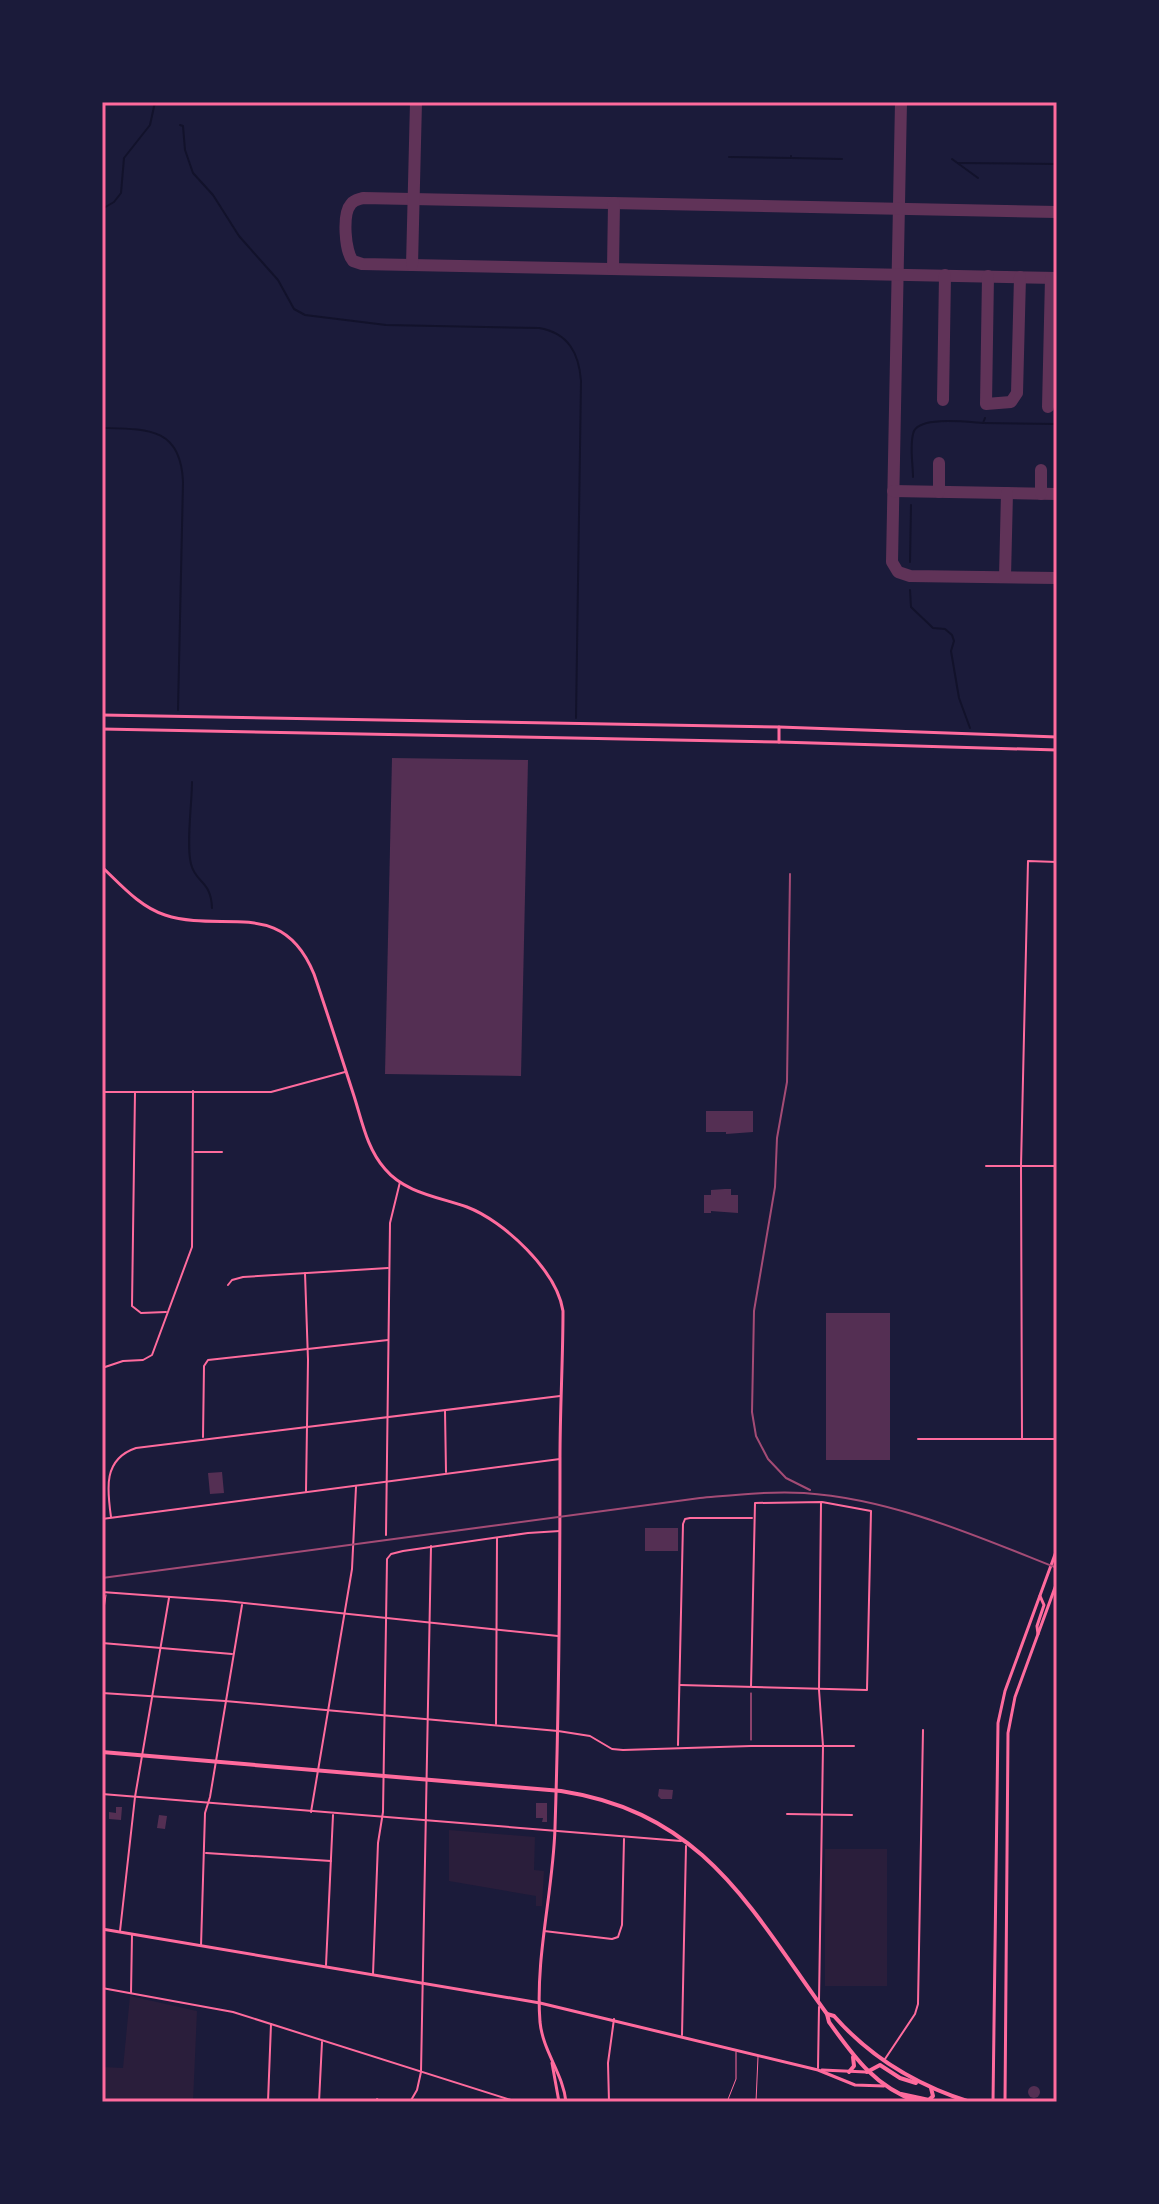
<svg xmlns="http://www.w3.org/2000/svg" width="1159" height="2204" font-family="'Roboto Serif',serif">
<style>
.green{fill:#2a1e3b}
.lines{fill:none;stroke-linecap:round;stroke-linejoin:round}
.stream{stroke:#12122b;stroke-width:2}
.taxiway{stroke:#603358;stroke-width:12}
.building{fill:#542f53}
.path{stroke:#ff6b9d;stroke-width:1}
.service{stroke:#ff6b9d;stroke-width:1}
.minor{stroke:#ff6b9d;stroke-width:2}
.tertiary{stroke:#ff6b9d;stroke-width:3}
.secondary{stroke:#ff6b9d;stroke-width:3}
.primary{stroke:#ff6b9d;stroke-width:4}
.rail{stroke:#a44b75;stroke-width:2}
.neatline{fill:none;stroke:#ff6b9d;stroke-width:3}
</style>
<rect width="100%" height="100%" fill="#1b1b3a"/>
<g class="green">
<polygon points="449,1830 535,1837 534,1870 544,1871 542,1906 536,1906 536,1896 449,1881"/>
<rect x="825" y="1849" width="62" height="137"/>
<polygon points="130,1996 197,2011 193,2102 102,2102 102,2067 123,2068"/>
</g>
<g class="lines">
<g class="stream">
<path d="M 180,125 L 183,126 L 185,150 L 193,173 L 213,195 L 239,236 L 278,280 L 294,309 L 305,315 L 386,325 L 539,328 C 569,333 579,354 581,381 L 576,718"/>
<polyline points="729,157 791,158 791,156"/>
<polyline points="791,158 842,159"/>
<polyline points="952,159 978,178"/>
<polyline points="958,163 1057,164"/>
<polyline points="102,209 114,202 121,193 124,158 150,125 155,102"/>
<polyline points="983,423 1057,424"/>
<path d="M 102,428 C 147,429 181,427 183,482 L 178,710"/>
<path d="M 913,477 C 913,464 909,443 914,431 C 921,416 968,422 983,423 L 985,418"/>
<polyline points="910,562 911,505"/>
<polyline points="910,590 911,607 933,628 945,629 952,635 954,641 951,651 959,698 970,728"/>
<path d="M 192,782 C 192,803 186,845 191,864 C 196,884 211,880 212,908"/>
</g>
<g class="taxiway">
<polyline points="901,102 892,562 898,572 910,576 1057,578"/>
<path d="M 1057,212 L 363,198 C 357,200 354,200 351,204 C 342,214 345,252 353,261 L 362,264 L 1057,278"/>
<polyline points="412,265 416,102"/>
<polyline points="613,269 614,203"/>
<polyline points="988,276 986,404 1011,402 1017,393 1020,277"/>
<polyline points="943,400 945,275"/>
<polyline points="1048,407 1051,278"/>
<polyline points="893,491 1057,494"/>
<polyline points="939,492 939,463"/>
<polyline points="1041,494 1041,470"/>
<polyline points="1005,577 1007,493"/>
</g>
</g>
<g class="building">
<polygon points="392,758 528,760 521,1076 385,1074"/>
<polygon points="706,1111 753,1111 753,1132 726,1134 726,1132 706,1132"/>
<polygon points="725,1189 731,1189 731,1195 738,1195 738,1213 711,1211 711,1213 704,1213 704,1195 711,1195 711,1190"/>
<rect x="826" y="1313" width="64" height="147"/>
<polygon points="222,1472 224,1493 210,1494 208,1473"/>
<rect x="645" y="1528" width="33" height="23"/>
<polygon points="659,1789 673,1790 672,1799 661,1799 658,1796"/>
<polygon points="536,1803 547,1803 547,1822 542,1822 543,1818 536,1818"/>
<polygon points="116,1807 122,1807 121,1820 109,1819 109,1812 116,1813"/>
<polygon points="159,1815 167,1816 165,1829 157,1828"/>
<circle cx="1034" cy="2092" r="6"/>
</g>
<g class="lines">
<polyline class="path" points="751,1693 751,1740"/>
<g class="service">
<polyline points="103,1616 106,1595"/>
<polyline points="727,2102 736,2079 736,2052"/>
<polyline points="756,2102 758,2057"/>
</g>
<g class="minor">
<polyline points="102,1092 271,1092 345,1072"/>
<polyline points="135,1092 132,1306 141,1313 166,1312"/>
<polyline points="195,1152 222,1152"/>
<polyline points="986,1166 1057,1166"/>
<polyline points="305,1273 308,1360 306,1491"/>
<polyline points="228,1285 232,1280 243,1277 388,1268"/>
<polyline points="102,1368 123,1361 143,1360 152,1355 192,1247 193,1091"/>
<polyline points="445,1411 446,1472"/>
<polyline points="203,1437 204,1366 208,1360 388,1340"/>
<polyline points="1022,1438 1021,1166 1028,861 1057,862"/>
<polyline points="918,1439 1057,1439"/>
<path d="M 111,1517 C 107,1489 103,1459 136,1448 L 560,1396"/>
<polyline points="102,1519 560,1459"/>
<polyline points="386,1535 390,1223 400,1182"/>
<polyline points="102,1592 226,1601 558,1636"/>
<polyline points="102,1643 232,1654"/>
<polyline points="680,1685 867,1690 871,1511 822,1502 755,1503 751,1687"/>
<polyline points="102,1693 225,1701 558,1731 590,1736 612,1749 623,1750 751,1746 854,1746"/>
<polyline points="496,1724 497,1538"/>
<polyline points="678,1745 683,1524 685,1519 690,1518 752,1518"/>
<polyline points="102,1794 681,1841"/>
<polyline points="311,1812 352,1569 356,1487"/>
<polyline points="787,1814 852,1815"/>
<polyline points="206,1853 331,1861"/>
<polyline points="120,1931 135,1797 169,1598"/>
<polyline points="544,1931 612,1939 618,1937 622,1925 624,1839"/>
<polyline points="201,1946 205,1813 210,1797 242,1605"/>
<polyline points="326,1965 333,1815"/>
<polyline points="373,1974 378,1843 383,1812 387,1559 391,1554 403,1551 528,1533 560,1531"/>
<polyline points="102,1988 233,2012 517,2102"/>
<polyline points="131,1993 132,1935"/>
<polyline points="819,2000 823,1746 819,1690 821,1503"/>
<polyline points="682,2035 686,1846"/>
<polyline points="885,2059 915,2014 918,2004 923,1730"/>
<polyline points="818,2068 819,2007"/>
<polyline points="377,2099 381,2102"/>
<polyline points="268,2102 271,2024"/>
<polyline points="319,2102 322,2042"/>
<polyline points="410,2102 417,2090 421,2072 431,1546"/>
<polyline points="609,2102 608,2063 614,2019"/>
</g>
<g class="tertiary">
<polyline points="102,1929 540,2003 818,2070 855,2085 884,2086"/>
<polyline points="822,2070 866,2072"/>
</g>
<g class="secondary">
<polyline points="102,715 779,727 1057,737"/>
<polyline points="102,729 779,742 1057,750"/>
<polyline points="779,742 779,727"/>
<path d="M 102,867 C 121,885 140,907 165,915 C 223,934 282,896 314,974 C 328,1015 341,1056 354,1096 C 362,1121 367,1149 385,1169 C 405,1193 439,1197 467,1207 C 504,1221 557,1271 563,1311 C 563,1360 560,1408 560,1457 C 560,1581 559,1705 555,1828 C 553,1893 535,1957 540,2022 C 543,2052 563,2073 566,2102"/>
<polyline points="1038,1634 1037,1626 1044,1605 1040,1596"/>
<polyline points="552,2063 559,2102"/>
<polyline points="993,2102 998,1723 1005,1691 1057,1549"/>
<polyline points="1005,2102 1008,1733 1015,1697 1057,1582"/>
</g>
<g class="primary">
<path d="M 102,1752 L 561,1791 C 704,1813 750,1908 827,2014 L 829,2022 C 854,2057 875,2087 918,2102"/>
<path d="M 827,2014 L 834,2016 C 871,2058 916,2085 970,2102"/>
<polyline points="849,2072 854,2066 853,2057"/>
<polyline points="867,2072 880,2065 900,2078 916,2083"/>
<polyline points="901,2094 929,2100 933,2096 931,2088"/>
</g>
<g class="rail">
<polyline points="790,874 787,1082 777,1138 775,1187 754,1311 752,1412 756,1436 768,1459 786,1478 810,1490"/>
<path d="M 102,1578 L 700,1498 C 735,1495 769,1491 804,1493 C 893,1499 976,1536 1057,1568"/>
</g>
</g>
<rect width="1159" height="2204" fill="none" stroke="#1b1b3a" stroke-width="208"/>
<rect x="104" y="104" width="951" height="1996" class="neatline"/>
</svg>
